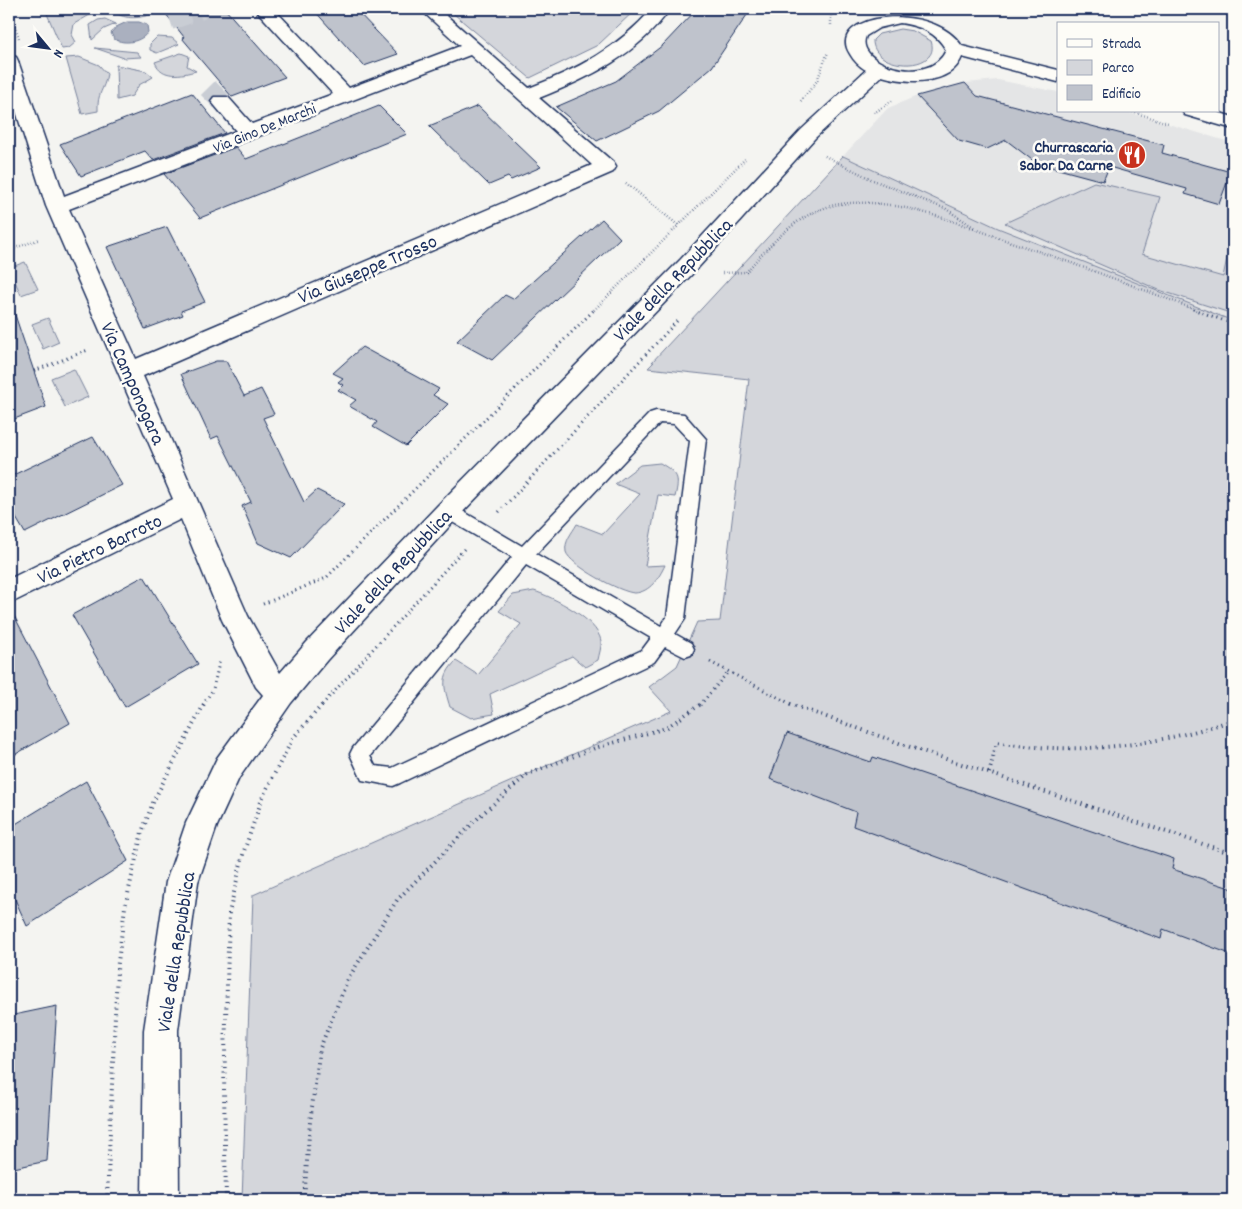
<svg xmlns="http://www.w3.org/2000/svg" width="1242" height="1209" font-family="Dekko,sans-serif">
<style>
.built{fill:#e4e5e6}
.green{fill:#d4d6db;stroke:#78829c}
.water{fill:#aab0bf;stroke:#717c98}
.building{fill:#bfc3cc;stroke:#1b2f5e}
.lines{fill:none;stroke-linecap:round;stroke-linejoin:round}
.street-tunnel{stroke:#c9cdd4;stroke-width:20;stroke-dasharray:20 10;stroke-linecap:butt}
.lane-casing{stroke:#1b2f5e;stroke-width:3}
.street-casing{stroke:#1b2f5e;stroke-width:3}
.path-far2{stroke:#1b2f5e;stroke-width:2.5;stroke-dasharray:0.5 2.5;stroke-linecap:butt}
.path-far1{stroke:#1b2f5e;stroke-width:3;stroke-dasharray:1 4;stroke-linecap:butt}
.path{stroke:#1b2f5e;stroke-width:4;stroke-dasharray:1 4.5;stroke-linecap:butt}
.lane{fill:#fdfcf7;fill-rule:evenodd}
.street{fill:#fdfcf7;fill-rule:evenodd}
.labels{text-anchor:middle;stroke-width:5;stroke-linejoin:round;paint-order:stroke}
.far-street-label{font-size:16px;fill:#1b2f5e;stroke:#fdfcf7}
.far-poi-label{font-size:16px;font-weight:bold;fill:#1b2f5e;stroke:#fdfcf7;text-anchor:end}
.street-label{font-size:20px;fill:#1b2f5e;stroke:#fdfcf7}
</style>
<rect width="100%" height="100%" fill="#f4f4f1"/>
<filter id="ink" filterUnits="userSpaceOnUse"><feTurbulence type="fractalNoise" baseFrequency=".02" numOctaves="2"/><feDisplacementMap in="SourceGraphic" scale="10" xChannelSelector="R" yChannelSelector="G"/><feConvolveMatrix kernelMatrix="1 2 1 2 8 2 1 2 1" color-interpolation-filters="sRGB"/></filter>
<g filter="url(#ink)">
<polygon class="built" points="998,80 1058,92 1058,111 1124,111 1233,143 1233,322 998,228 843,156 888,108 917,96 965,83"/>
<g class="green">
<polygon points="45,9 92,9 95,12 74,24 72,35 76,42 69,48 62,49"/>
<path d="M 117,9 L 144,9 L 151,14 C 139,19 122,20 113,10 Z"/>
<polygon points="448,9 636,9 598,45 530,78"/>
<polygon points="105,19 116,24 104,29 92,40 90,25 98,20"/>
<path d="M 900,29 L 913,31 L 931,41 C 942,73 872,71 873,40 L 879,34 Z"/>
<polygon points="157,37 172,38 179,44 157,53 150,50 150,44"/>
<polygon points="95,48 137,52 141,57 124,58"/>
<path d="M 181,53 L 189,56 L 187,66 L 196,71 C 181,75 162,79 155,62 Z"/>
<path d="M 79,57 L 99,65 L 107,74 C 104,91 97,92 98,111 L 82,114 L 66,58 Z"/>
<polygon points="116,65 146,71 153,77 139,85 132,96 117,100"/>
<polygon points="843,156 998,228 1233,321 1233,1200 242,1200 253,895 671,711 649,687 677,666 697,622 720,621 749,379 648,368 654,362 652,362"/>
<polygon points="1094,182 1160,197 1142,254 1223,277 1233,230 1233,314 1159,290 1005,223"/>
<polygon points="25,262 38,289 21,295 9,268"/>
<polygon points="48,318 59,342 43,349 32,324"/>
<polygon points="74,369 88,397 65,407 51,378"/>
<path d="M 660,463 C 678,474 680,476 675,497 L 658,495 L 645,566 L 665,565 C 659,578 650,592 635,593 C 621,593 570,565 566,552 C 564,541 572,533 577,524 L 603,534 L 640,494 L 615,484 L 640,465 Z"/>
<path d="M 534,591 C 553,597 597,619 601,641 C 602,646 599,654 598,660 L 585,667 L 572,656 L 490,694 L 494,714 L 471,718 L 450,707 C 444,687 440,677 456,661 L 478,675 L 521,624 L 499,611 L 513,595 Z"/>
</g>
<path class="water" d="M 127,22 L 139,22 L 147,25 L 148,32 C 141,42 125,45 114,39 L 111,33 L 116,27 Z"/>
<g class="building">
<polygon points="162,9 225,9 285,77 232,97 182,38 184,37"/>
<polygon points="313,9 355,9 398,54 364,66"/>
<polygon points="697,9 751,9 712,67 659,111 597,141 556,107 616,81 663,45"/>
<polygon points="965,83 977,96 1164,145 1162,153 1231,172 1219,204 1185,194 1187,189 1109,167 1103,181 1036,163 1006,140 987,149 959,141 917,96"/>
<polygon points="192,93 225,133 153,160 145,151 81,176 60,144"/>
<polygon points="379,106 407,134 200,218 164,174 236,147 246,159"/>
<polygon points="478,106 513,140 541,167 511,180 508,177 489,185 429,126"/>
<polygon points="602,219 620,238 492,360 457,341 505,295 513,299"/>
<polygon points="167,227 205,302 181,311 183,315 145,329 107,247"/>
<polygon points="14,312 46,407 9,421 9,313"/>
<polygon points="362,347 439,389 433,395 448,404 406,446 373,427 377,422 349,406 356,400 338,390 343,385 338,382 343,378 333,373"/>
<polygon points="216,361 226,361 244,396 261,389 274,414 263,418 304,502 317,490 344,504 291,558 258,543 242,506 251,502 218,436 211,439 181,374"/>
<polygon points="93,437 122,485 25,533 9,506 9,477"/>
<polygon points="144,576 198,664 125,707 72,615"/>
<polygon points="9,606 70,723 9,758"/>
<polygon points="787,733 871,762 873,757 1174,859 1172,869 1233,889 1233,955 1163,929 1161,939 853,826 856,812 770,779"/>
<polygon points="86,781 128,861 27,926 9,886 9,828"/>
<polygon points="57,1006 47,1161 9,1169 9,1016"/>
</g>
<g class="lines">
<g class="street-tunnel">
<polyline points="170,20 202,9"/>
<polyline points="208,88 221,101"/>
</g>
<defs>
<path id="lane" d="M 656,411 L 684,414 L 706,439 L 685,619 L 675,634 L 691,643 L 694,649 L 691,655 L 685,657 L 665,647 L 654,662 L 400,783 L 393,786 L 362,780 L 350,754 L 353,748 L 512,557 L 442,516 L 440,511 L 442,506 L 448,504 L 454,506 L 522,546 L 650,413 ZM 660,423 L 674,424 L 690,441 L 667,617 L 661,626 L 536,554 ZM 526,565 L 651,638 L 642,650 L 392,768 L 375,766 L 370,756 Z"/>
<g id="street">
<path d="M 255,9 L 274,9 L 349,88 L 460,46 L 420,9 L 439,9 L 529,88 C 576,70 618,48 652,9 L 670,9 C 639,54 589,78 539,98 L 613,162 L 616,167 L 613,172 L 143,376 L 248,616 L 280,673 L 307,642 L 439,504 L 681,259 L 801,130 L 866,70 C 859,66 854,61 850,54 C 824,14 932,0 962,46 L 1058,70 L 1058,82 L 962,57 C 950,87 906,83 882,76 L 815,138 L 697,269 L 457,518 L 327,660 L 291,703 L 239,778 L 217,826 L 198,882 L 178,1030 L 179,1200 L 142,1200 L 144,1030 L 166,882 L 186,823 L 217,758 L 263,695 L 256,687 L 222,620 L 181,519 L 9,604 L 9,579 L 173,499 L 46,206 L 9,89 L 9,55 L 16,57 L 18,61 L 64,196 L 236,131 L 211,101 L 214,97 L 228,97 L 252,124 L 333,94 ZM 900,23 C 920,26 936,32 946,50 C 929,89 853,63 866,36 L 879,28 ZM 470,55 L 592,165 L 136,359 L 69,209 Z"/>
<polygon points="1182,111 1214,111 1233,117 1233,129 1185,115"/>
</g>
</defs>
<use href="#lane" class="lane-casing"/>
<use href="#street" class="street-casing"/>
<g class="path-far2">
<polyline points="9,9 19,38"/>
<polyline points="831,9 831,26"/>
<polyline points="801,101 817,81 828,52"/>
<polyline points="1130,111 1168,123"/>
<polyline points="874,113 893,100"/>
<polyline points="825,156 873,180 946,209 975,228"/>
<polyline points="626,183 679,226"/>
<polyline points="9,250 40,239"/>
<path d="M 722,273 L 746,272 C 770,245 797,213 835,205 C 890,194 960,224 1011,242 C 1073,263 1135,286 1196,310"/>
<polyline points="594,310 745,159"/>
</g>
<g class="path-far1">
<polyline points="1193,309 1233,324"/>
<polyline points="34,371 88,350"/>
<polyline points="499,512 677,321"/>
<polyline points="263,604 326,578 595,309"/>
<polyline points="710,662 793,705"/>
<polyline points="203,705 213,689 220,659"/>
<polyline points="322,705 464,549"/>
<polyline points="700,705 728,672"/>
</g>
<g class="path">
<polyline points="790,704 910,747 1233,854"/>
<path d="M 989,773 L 997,742 C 1079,756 1155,746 1233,720"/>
<polyline points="107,1200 117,970 125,907 142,832 154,800 204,704"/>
<polyline points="226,1200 224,1090 229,913 244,851 263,796 293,738 323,704"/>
<polyline points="304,1200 310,1122 320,1048 348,979 397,900 481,815 528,774 595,748 666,728 701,704"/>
</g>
<use href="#lane" class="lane"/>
<use href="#street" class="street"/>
</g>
</g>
<defs>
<symbol id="restaurant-disc" viewBox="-11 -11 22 22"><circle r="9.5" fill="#c8321e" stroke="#fdfcf7"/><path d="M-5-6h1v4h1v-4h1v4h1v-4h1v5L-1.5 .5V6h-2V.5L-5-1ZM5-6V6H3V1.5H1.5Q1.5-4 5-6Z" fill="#fff"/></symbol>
</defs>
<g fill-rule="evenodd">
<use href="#restaurant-disc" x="1116" y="139" width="32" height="32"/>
</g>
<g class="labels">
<g class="far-street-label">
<text transform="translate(264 127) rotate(-22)" y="6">Via Gino De Marchi</text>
</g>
<g class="far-poi-label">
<text x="1113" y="152">Churrascaria<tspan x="1113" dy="18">Sabor Da Carne</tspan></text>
</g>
<g class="street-label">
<text transform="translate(367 268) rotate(-23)" y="7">Via Giuseppe Trosso</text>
<text transform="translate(672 279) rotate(-46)" y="7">Viale della Repubblica</text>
<text transform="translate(134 383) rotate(66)" y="7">Via Camponogara</text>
<text transform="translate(99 548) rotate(-26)" y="7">Via Pietro Barroto</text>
<text transform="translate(392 571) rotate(-47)" y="7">Viale della Repubblica</text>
<text transform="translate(175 952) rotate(-81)" y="7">Viale della Repubblica</text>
</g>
</g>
<rect width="1242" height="1209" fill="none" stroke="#fdfcf7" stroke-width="30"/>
<rect x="15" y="15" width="1212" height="1179" fill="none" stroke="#1b2f5e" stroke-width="2" filter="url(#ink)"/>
<rect x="1057" y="22" width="162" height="90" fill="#fdfcf7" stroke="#a3aaba"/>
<rect x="1067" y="39" width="25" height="8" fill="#fdfcf7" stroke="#a3aaba"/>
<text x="1102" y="48" font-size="15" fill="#1b2f5e">Strada</text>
<rect x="1067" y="60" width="25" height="15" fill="#d4d6db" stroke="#a3aaba"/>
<text x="1102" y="72" font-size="15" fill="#1b2f5e">Parco</text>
<rect x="1067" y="85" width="25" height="15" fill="#bfc3cc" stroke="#a3aaba"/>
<text x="1102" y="98" font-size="15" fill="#1b2f5e">Edificio</text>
<g transform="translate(48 48) rotate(119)" stroke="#fdfcf7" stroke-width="4" paint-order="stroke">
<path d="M0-4L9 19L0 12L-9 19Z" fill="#1b2f5e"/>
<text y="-8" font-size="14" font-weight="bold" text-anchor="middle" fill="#1b2f5e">N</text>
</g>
</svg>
